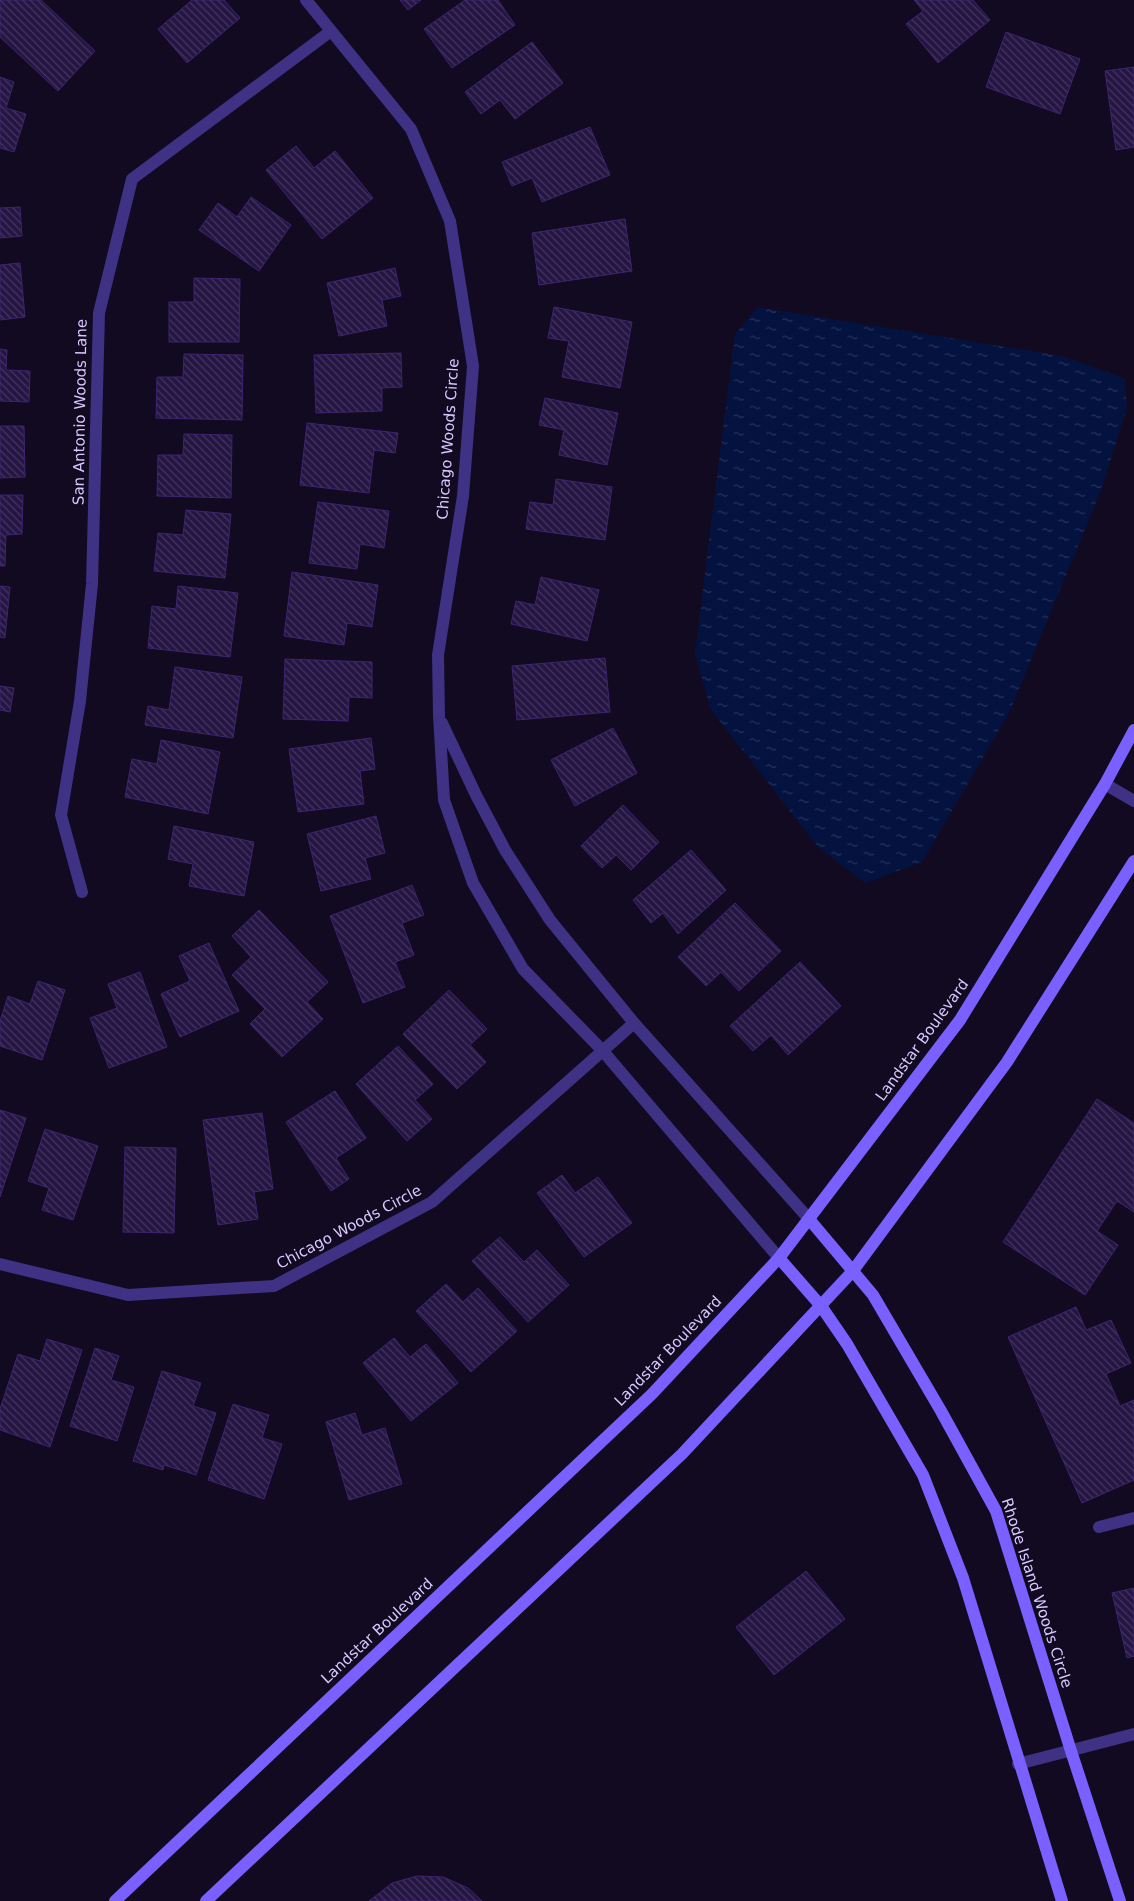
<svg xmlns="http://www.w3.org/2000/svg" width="1134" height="1901" font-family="'DejaVu Sans',sans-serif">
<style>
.water{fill:url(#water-ripples)}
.building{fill:url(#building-back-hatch);stroke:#3e2471}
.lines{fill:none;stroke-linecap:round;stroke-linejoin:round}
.street{stroke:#3f3184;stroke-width:12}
.secondary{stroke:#7a60ff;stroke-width:12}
.labels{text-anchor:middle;stroke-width:4;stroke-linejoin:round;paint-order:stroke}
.street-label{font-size:15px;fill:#d7c9ff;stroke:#110a20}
</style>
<defs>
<pattern id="water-ripples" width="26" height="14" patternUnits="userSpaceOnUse" patternTransform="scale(1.25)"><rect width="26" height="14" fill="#04123f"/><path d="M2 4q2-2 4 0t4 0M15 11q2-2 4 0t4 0" fill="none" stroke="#28335c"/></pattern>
<pattern id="building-back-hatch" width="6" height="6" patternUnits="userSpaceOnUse" patternTransform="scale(1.25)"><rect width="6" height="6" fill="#241543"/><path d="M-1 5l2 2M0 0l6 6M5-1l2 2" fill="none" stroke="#43365f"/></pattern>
</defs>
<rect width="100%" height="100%" fill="#110a20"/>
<polygon class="water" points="758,307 1062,356 1124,378 1127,407 1102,488 1009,713 922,862 865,883 818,847 711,710 695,654 735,334"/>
<g class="building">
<polygon points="0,0 41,0 95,51 58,91 0,37"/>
<polygon points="192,0 224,0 240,18 187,63 158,29"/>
<polygon points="400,0 421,0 408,10"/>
<polygon points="465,0 498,0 515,25 452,68 424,29"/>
<polygon points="914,0 973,0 990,20 938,63 906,24 923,11"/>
<polygon points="1006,32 1080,59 1060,114 986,87"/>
<polygon points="532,42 563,83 515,119 500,100 481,114 465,92"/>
<polygon points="1134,67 1134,147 1116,150 1105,71"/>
<polygon points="0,77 14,82 6,108 26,114 14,152 0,148"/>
<polygon points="590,127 610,175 542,202 532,178 512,186 502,162"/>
<polygon points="296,146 314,168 335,151 373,198 322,239 266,170"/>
<polygon points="251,197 291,225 259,271 199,230 218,203 237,217"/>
<polygon points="20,207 22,236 0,238 0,208"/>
<polygon points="625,219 632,271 539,285 532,233"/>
<polygon points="20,263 25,317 0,320 0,265"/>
<polygon points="395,268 401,296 382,300 387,326 339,336 327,283"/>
<polygon points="194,278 240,279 239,342 169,342 169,302 194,302"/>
<polygon points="554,307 632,322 620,388 562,377 569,341 548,338"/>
<polygon points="0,349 7,350 6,370 30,371 29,402 0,401"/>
<polygon points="401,353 402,387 382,388 382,411 316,413 314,355"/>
<polygon points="184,354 243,355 242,420 156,418 157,377 183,377"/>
<polygon points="545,398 618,413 607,465 559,455 564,430 539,425"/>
<polygon points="307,423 398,433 395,453 374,450 369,493 300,485"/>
<polygon points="0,426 24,426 25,477 0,478"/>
<polygon points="184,434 232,435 231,498 157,496 158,455 183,455"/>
<polygon points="556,479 612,487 605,540 526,529 530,502 553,505"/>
<polygon points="0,495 23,495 22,534 6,535 5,566 0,566"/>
<polygon points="318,502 389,511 384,548 360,544 357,569 309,563"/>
<polygon points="186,510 231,514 225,578 154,571 158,533 183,535"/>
<polygon points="292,572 378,585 372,627 347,623 344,645 284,636"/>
<polygon points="541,577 599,590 587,641 511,624 516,601 535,605"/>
<polygon points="0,586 10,587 5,638 0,637"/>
<polygon points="178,586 238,593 230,657 148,648 152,606 176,609"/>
<polygon points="605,658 610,712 517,720 512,666"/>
<polygon points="285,659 372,662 372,698 349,697 348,721 283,719"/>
<polygon points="175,667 242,677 233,738 145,725 148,706 169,710"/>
<polygon points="0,686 14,688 10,712 0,710"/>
<polygon points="613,728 637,773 575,806 551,760"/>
<polygon points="371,738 375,769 360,771 364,804 298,812 289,749"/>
<polygon points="161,740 220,752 208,814 125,797 132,759 157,764"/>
<polygon points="623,805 659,842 631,870 616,855 602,868 581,846"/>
<polygon points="376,816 385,853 365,858 371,879 321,891 307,834"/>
<polygon points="174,826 254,842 244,896 189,886 193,864 168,859"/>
<polygon points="691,850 726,890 678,934 663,913 651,923 633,900"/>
<polygon points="412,885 424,915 402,923 414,955 395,962 405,987 363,1003 330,916"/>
<polygon points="735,903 781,951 739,991 721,972 706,986 678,957"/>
<polygon points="259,910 328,982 307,1002 323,1019 282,1057 250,1024 265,1009 232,975 251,957 232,936"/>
<polygon points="209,943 239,1011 180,1037 161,994 190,981 179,956"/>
<polygon points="800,962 841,1006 788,1055 771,1035 753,1051 730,1026"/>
<polygon points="140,972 167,1047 109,1068 90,1018 117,1008 108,984"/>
<polygon points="38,981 65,990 42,1060 0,1046 0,1021 8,996 30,1004"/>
<polygon points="449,990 487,1029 470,1045 486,1062 457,1089 403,1034"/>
<polygon points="398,1046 433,1084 415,1100 432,1119 407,1141 356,1084"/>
<polygon points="335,1091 366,1138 336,1158 349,1179 331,1191 286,1122"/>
<polygon points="1097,1099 1134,1123 1134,1212 1117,1201 1097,1231 1118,1245 1085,1295 1003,1242"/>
<polygon points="0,1110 26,1118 0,1197"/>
<polygon points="262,1113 273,1189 254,1192 258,1219 218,1225 203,1120"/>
<polygon points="45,1129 98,1146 73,1220 42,1210 49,1188 28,1181"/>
<polygon points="125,1147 176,1148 174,1233 123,1232"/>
<polygon points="562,1175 575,1193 598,1177 632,1223 584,1257 537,1193"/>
<polygon points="500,1237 524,1262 537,1250 569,1285 528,1322 472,1261"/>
<polygon points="446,1284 463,1302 478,1288 517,1331 471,1372 416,1311"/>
<polygon points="1076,1307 1086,1330 1111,1320 1131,1363 1106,1374 1120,1406 1134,1400 1134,1480 1082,1503 1008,1337"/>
<polygon points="394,1338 410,1357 426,1344 458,1383 411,1421 363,1363"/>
<polygon points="47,1339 82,1350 50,1447 0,1430 0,1409 18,1354 40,1361"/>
<polygon points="95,1348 119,1356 111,1380 134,1387 117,1441 70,1426"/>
<polygon points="162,1371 201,1383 193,1406 216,1413 196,1475 164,1465 163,1470 133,1461"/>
<polygon points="233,1404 269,1415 262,1438 282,1444 264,1499 208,1480"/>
<polygon points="355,1413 362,1435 385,1428 402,1484 349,1500 326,1422"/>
<polygon points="806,1571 845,1619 774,1675 736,1627"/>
<polygon points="1134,1588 1134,1656 1127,1658 1112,1593"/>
<polygon points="417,1876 443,1877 468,1888 482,1901 369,1901 392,1883"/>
</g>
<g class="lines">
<g class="street">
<polyline points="306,0 411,129 450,221 473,366 463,496 438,655 439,716 444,800 473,883 523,969 602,1050 779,1258"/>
<polyline points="442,723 476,795 505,850 550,920 634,1023 809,1219"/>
<polyline points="1105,784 1134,801"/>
<polyline points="82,892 61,815 80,701 92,584 99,313 132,179 331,31"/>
<polyline points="0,1264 128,1295 274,1286 432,1202 634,1023"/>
<polyline points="1099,1527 1134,1518"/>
<polyline points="1018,1764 1134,1734"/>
</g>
<g class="secondary">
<polyline points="809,1219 873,1295 941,1411 996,1511 1071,1751 1120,1901"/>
<polyline points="779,1258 821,1306 847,1344 923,1475 963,1578 1062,1901"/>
<polyline points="115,1901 652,1394 779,1258 960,1020 1105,784 1134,730"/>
<polyline points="206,1901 682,1454 852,1272 1007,1062 1134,861"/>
</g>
</g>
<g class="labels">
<g class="street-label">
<text transform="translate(80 412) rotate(-89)" y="5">San Antonio Woods Lane</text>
<text transform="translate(448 439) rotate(-86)" y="5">Chicago Woods Circle</text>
<text transform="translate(922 1040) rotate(-54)" y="5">Landstar Boulevard</text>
<text transform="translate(349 1227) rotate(-28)" y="5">Chicago Woods Circle</text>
<text transform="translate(668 1351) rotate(-46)" y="5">Landstar Boulevard</text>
<text transform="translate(1037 1593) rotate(72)" y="5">Rhode Island Woods Circle</text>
<text transform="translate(377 1631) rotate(-43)" y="5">Landstar Boulevard</text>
</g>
</g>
</svg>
